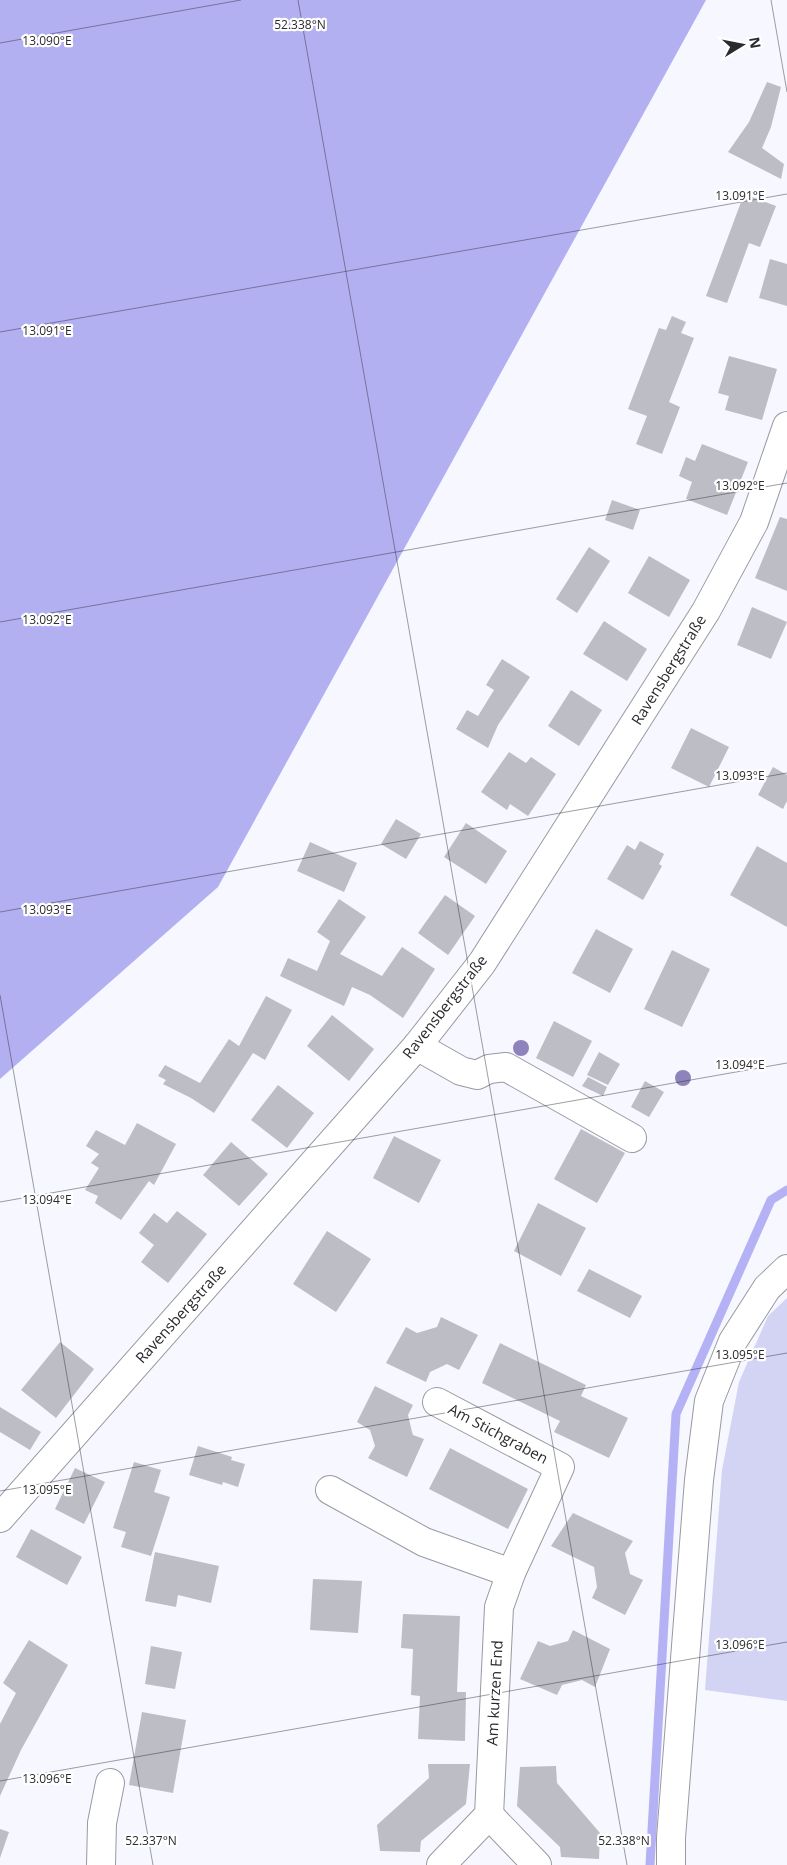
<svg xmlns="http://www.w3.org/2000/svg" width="787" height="1865" font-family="'Open Sans',sans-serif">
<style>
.green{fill:#d3d3f4}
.forest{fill:#b3b0f2}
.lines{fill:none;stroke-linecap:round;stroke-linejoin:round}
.stream{stroke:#b4b2f4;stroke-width:9}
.building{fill:#bdbdc5}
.minor-casing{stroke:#9999a1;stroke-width:30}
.minor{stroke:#fff;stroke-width:28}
.tree{fill:#8e83ba}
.ticks{fill:none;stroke:#2b2b2e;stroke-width:1;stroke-opacity:0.45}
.labels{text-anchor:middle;stroke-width:4.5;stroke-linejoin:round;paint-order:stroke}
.street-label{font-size:15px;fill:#2b2b2e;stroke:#fff}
.ticks-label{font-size:12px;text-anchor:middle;fill:#2b2b2e;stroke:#fff;stroke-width:4.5;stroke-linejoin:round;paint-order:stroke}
</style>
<rect width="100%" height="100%" fill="#f7f7ff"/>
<polygon class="green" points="787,1298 787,1701 705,1690 722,1470 739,1382 768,1316"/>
<polygon class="forest" points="0,0 706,0 218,887 0,1079"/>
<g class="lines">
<polyline class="stream" points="650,1865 676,1414 771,1200 787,1190"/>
</g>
<g class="building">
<polygon points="767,82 781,87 771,127 762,148 784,164 781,179 728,152 749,122"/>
<polygon points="744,194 776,206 760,247 749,243 727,303 706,296"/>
<polygon points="770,259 787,264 787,306 759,298"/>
<polygon points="672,316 686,322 681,333 694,338 669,402 680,407 662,454 636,444 647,416 628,409 659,328 666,330"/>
<polygon points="729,356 777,369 762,420 725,410 729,396 718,393"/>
<polygon points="702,444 748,462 727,515 686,499 692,482 679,476 686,457 695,461"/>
<polygon points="612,500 640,510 633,530 605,520"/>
<polygon points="780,517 787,519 787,591 755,578"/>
<polygon points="589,547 610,561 577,613 556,599"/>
<polygon points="649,556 690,580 669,617 628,593"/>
<polygon points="752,607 787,622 771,659 737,645"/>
<polygon points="604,621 647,649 627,681 583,654"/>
<polygon points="502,659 530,677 498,725 488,748 456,729 467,710 478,716 494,690 486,685"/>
<polygon points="571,690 602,710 579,746 548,726"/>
<polygon points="691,728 729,747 709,787 671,768"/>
<polygon points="509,752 526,763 531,757 556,774 528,816 510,804 507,810 481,792"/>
<polygon points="773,767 787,775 787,801 783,809 758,795"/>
<polygon points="396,819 421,834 406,859 381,844"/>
<polygon points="466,823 507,851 486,884 444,857"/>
<polygon points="640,841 664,854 659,864 662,866 643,900 607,879 627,845 635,850"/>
<polygon points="310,842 357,863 344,892 297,871"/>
<polygon points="757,846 787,863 787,927 730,895"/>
<polygon points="445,895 475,916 448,955 418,933"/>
<polygon points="339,899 366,917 340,954 382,976 402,947 435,969 403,1018 370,995 352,987 344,1006 280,976 288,958 317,971 330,941 317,932"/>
<polygon points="596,929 633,949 610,993 572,973"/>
<polygon points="672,950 710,969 682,1027 644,1009"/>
<polygon points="266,996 292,1010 265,1060 253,1053 214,1113 191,1098 163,1084 166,1080 158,1076 165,1065 200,1083 229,1039 239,1046"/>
<polygon points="332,1015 374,1049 349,1081 307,1046"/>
<polygon points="554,1021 592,1041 573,1077 536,1058"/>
<polygon points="599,1052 620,1064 608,1085 587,1075"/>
<polygon points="588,1077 607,1087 603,1096 582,1086"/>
<polygon points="645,1081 664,1092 649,1117 631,1107"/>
<polygon points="278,1085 314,1113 287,1148 251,1120"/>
<polygon points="137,1123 176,1144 154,1185 149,1181 121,1220 95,1203 98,1196 85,1190 99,1168 91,1163 99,1154 86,1146 96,1130 125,1145"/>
<polygon points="581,1129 625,1153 597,1203 554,1179"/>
<polygon points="394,1136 441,1160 419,1203 373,1178"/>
<polygon points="231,1142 268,1174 239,1206 203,1175"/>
<polygon points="538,1203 586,1228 561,1276 514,1251"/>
<polygon points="177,1211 207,1234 168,1283 141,1262 154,1245 139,1233 154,1213 167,1223"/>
<polygon points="327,1231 371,1259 336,1312 293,1284"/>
<polygon points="589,1269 642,1296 630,1318 577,1291"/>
<polygon points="441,1317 478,1335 459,1370 447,1364 430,1372 426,1382 386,1363 406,1327 417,1333 437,1327"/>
<polygon points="60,1342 94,1369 56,1418 21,1390"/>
<polygon points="500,1343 586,1385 581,1396 628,1418 609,1458 554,1432 560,1421 482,1383"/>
<polygon points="375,1386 413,1405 408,1415 412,1432 413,1435 424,1439 407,1477 368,1458 375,1446 370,1430 357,1422"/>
<polygon points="0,1407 41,1432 30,1450 0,1432"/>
<polygon points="198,1446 232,1457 231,1460 245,1464 238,1487 223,1482 222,1485 189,1475"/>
<polygon points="450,1448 528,1489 508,1529 429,1489"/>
<polygon points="134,1462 161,1470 154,1492 170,1497 151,1556 121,1547 126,1532 113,1528"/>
<polygon points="75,1468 105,1482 84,1524 55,1509"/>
<polygon points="573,1513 633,1541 625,1553 630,1574 643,1580 625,1615 592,1598 597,1587 594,1567 551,1546"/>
<polygon points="31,1529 82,1557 67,1585 16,1557"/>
<polygon points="155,1552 219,1566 211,1603 178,1595 176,1607 145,1601"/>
<polygon points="313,1579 362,1581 358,1633 310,1630"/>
<polygon points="403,1614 460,1616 457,1692 466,1692 465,1741 418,1739 420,1696 411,1695 413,1649 401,1648"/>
<polygon points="573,1630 610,1649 595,1687 582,1680 562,1685 557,1695 520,1679 538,1641 550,1646 568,1641"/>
<polygon points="29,1640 68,1665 21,1750 0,1796 0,1724 16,1693 3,1683"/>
<polygon points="151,1646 182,1652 175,1689 145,1684"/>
<polygon points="142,1712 186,1720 173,1793 129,1785"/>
<polygon points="428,1764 470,1764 466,1804 421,1841 420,1852 380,1851 377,1825 429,1778"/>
<polygon points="556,1766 557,1783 600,1833 599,1859 561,1857 560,1847 517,1806 520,1767"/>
<polygon points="0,1829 9,1832 0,1858"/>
</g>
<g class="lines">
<defs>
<g id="minor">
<polyline points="417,1046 461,1071 477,1075 489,1069 506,1067 632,1138"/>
<polyline points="437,1402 560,1467 511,1573 499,1607 489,1815 441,1865"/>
<polyline points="330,1490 424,1542 511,1573"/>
<polyline points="0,1518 417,1046 482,963 706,611 754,522 787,426"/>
<polyline points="489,1815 537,1865"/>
<polyline points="101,1865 102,1823 110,1783"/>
<polyline points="671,1865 671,1838 699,1480 709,1401 733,1341 767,1288 787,1269"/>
</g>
</defs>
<use href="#minor" class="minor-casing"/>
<use href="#minor" class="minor"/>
</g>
<g class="tree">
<circle cx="521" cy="1048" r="8"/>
<circle cx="683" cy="1078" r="8"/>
</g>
<path class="ticks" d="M 298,0 L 627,1865M 771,0 L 787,92M 0,43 L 241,0M 0,332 L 787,194M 0,622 L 787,483M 0,912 L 787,773M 0,995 L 153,1865M 0,1202 L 787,1063M 0,1491 L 787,1353M 0,1781 L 787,1642"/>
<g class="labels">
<g class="street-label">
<text transform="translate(669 670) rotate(-58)" y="5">Ravensbergstraße</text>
<text transform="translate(445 1007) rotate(-52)" y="5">Ravensbergstraße</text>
<text transform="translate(181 1314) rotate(-48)" y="5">Ravensbergstraße</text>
<text transform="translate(498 1434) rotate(28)" y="5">Am Stichgraben</text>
<text transform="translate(495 1693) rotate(-87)" y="5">Am kurzen End</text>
</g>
</g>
<g class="ticks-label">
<text x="300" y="29">52.338°N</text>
<text x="47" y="45">13.090°E</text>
<text x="740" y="200">13.091°E</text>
<text x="47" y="335">13.091°E</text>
<text x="740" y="490">13.092°E</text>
<text x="47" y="624">13.092°E</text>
<text x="740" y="780">13.093°E</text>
<text x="47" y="914">13.093°E</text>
<text x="740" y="1069">13.094°E</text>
<text x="47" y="1204">13.094°E</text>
<text x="740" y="1359">13.095°E</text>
<text x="47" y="1494">13.095°E</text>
<text x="740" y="1649">13.096°E</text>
<text x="47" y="1783">13.096°E</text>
<text x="151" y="1845">52.337°N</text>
<text x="624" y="1845">52.338°N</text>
</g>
<g transform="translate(742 45) rotate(80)" stroke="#ffffff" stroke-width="4" paint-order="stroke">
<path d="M0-4L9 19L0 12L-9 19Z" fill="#2b2b2e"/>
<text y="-8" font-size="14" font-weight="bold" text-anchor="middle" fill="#2b2b2e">N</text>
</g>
</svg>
